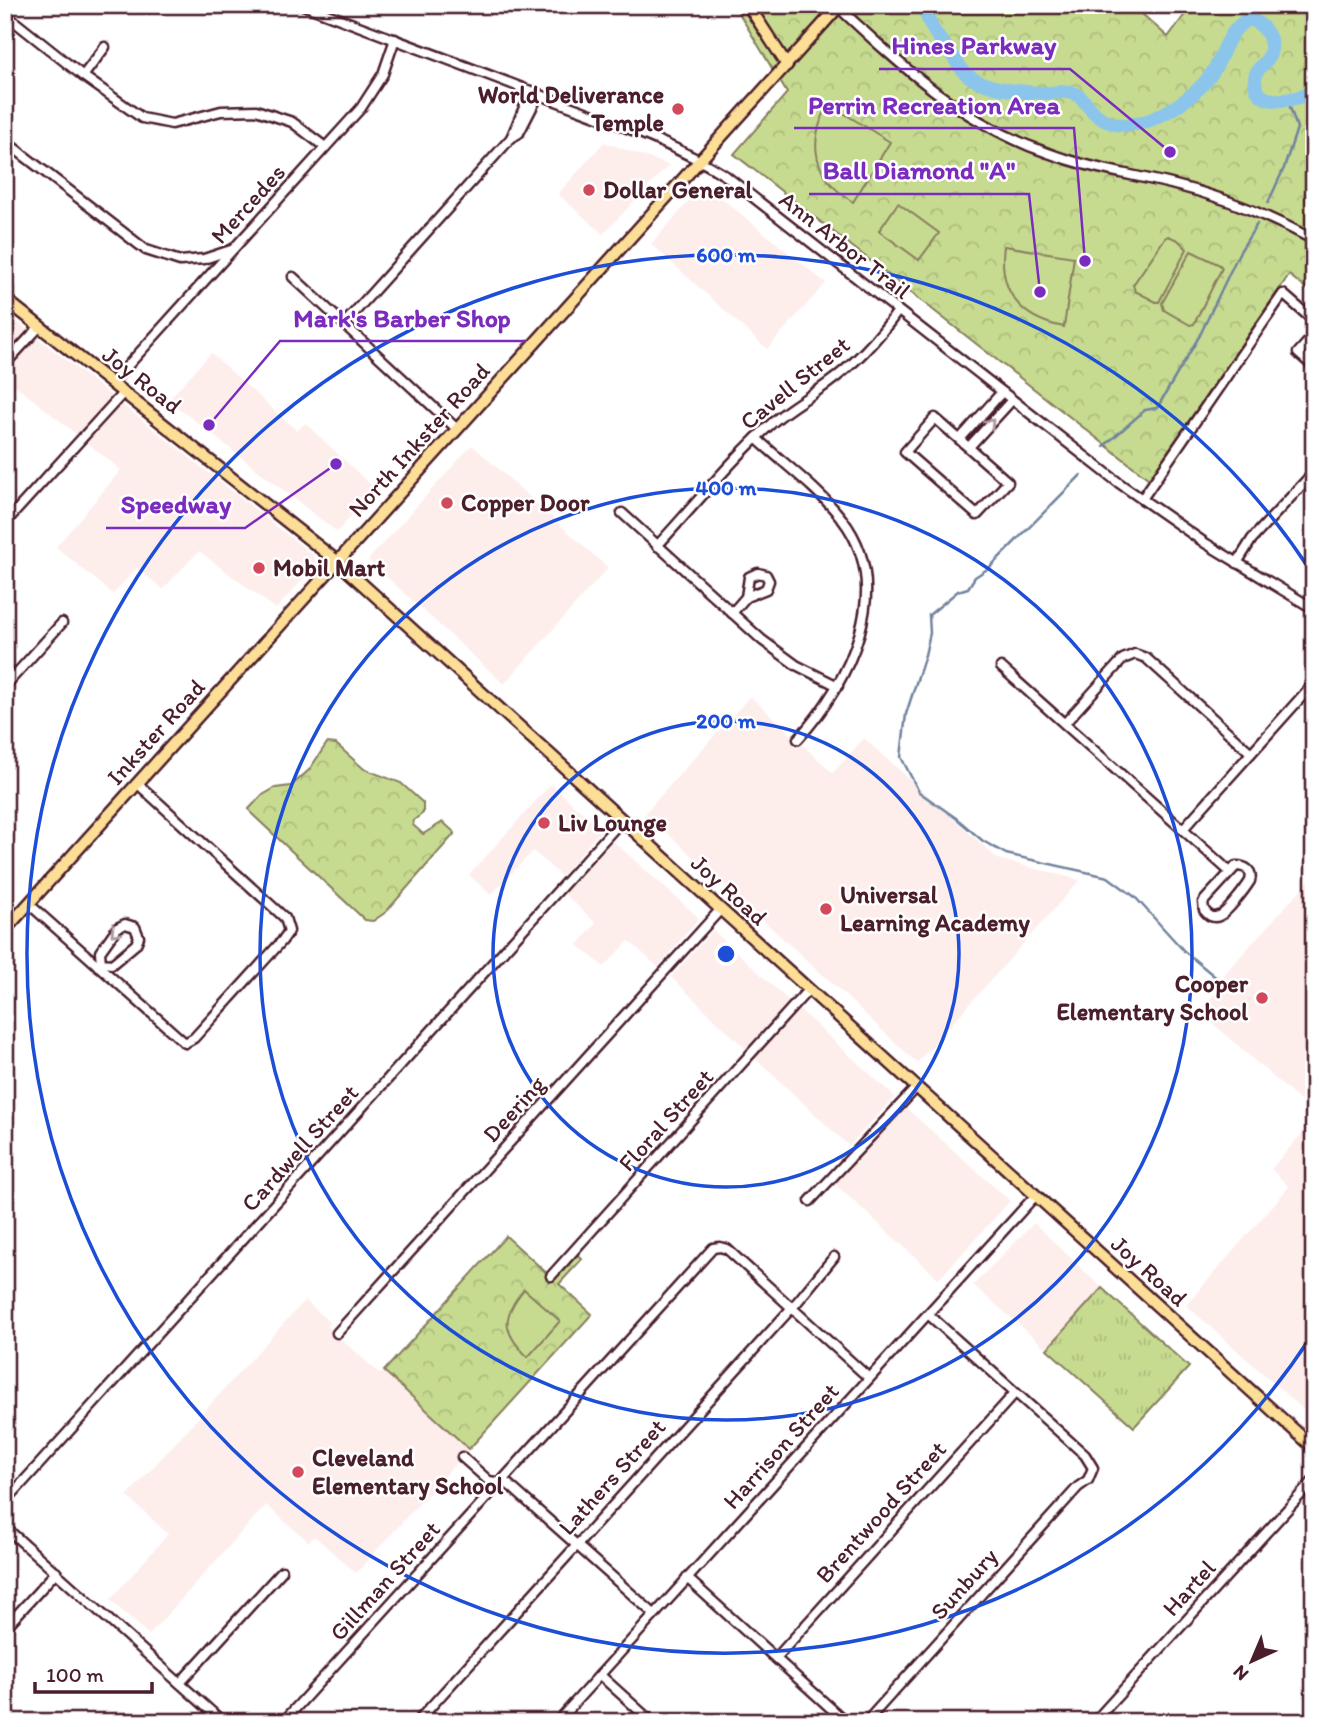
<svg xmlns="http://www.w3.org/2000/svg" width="1319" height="1727" font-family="Itim,sans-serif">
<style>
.built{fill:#fdeeec}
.grass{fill:url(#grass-tufts);stroke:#887d5e;stroke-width:2}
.forest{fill:url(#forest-crowns);stroke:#887d5e;stroke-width:2}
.pitch{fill:#c6db90;stroke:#887d5e;stroke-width:2}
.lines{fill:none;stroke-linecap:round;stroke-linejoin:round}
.stream{stroke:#72839e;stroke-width:2.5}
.river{stroke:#8cc5eb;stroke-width:14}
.minor-casing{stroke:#4a1f2b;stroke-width:13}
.major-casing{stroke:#4a1f2b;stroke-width:15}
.minor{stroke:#fff;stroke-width:8}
.major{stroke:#fcde96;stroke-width:10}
.major-bridge-casing{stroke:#4a1f2b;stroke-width:15;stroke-linecap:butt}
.major-bridge{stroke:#fcde96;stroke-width:10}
.oneway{stroke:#ae9aa0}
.ring{fill:none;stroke:#1d4ed8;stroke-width:3.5}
.poi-dot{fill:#d1495b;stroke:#fff;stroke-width:2.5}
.labels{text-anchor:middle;stroke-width:5;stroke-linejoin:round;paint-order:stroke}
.poi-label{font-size:24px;font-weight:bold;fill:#4a1f2b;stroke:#fff;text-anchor:start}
.street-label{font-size:24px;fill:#4a1f2b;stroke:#fff}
.centre{fill:#1d4ed8;stroke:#fff;stroke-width:3.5}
.ring-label{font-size:21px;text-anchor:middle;font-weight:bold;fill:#1d4ed8;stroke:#fff;stroke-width:5;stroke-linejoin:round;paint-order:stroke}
.leader{fill:none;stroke:#7b2cbf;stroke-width:2.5}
.callout-dot{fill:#7b2cbf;stroke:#fff;stroke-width:2.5}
.callout-label{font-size:26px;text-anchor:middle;font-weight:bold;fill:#7b2cbf;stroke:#fff;stroke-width:5;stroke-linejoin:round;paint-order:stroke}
</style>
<defs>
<pattern id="grass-tufts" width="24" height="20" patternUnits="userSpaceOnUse" patternTransform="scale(1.75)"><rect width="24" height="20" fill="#c6db90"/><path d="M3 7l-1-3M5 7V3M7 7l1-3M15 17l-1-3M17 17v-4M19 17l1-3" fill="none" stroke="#acbc7c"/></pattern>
<pattern id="forest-crowns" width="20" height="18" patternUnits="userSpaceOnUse" patternTransform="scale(1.75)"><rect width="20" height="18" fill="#c6db90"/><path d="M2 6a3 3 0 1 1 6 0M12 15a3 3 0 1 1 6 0" fill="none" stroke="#acbc7c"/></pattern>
</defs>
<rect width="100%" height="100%" fill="#fff"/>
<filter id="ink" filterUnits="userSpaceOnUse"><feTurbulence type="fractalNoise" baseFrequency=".0143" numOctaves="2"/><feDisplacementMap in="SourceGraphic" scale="14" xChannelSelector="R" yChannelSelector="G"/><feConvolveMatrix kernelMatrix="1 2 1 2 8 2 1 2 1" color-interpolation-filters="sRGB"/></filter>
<g filter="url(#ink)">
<g class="built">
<polygon points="604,142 669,165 603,234 558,194"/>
<polygon points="704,184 826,283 767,349 651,244"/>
<polygon points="5,312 314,556 316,565 276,609 199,551 163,589 137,568 113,594 56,547 121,470 5,377"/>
<polygon points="211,353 297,431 305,423 375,489 337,532 168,400"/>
<polygon points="472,445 608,568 504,684 368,560"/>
<polygon points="750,696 833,773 864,738 998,859 1080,880 917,1063 834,985 645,813"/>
<polygon points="551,784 601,830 561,876 533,851 491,895 469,875"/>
<polygon points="613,841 699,918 658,967 629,941 604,967 578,945 596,923 564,894"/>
<polygon points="1314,875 1314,1113 1199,1011 1223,984 1219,980"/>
<polygon points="713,930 789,1001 746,1049 671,977"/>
<polygon points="799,1009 895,1097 849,1146 755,1058"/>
<polygon points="905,1107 1010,1201 939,1279 835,1184"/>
<polygon points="1314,1120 1314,1419 1186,1305 1289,1187 1271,1169"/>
<polygon points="1034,1223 1102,1288 1047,1349 973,1285"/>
<polygon points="305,1300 330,1323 327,1326 380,1374 384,1371 469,1449 356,1573 314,1536 309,1542 266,1505 149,1635 110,1600 168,1534 127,1496"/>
</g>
<polygon class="grass" points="1102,1288 1189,1367 1134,1427 1047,1349"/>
<g class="forest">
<polygon points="734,5 1132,5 1168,37 1192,5 1314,5 1314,295 1289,275 1149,479 734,154 787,93"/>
<polygon points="327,743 336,744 364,769 401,783 423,803 423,813 414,820 413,825 423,834 443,822 455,833 386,912 373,921 365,920 252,814 249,809 261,796 275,788 291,786 309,770"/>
<polygon points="506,1236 551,1277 574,1252 582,1259 559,1284 592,1314 469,1449 384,1371"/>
</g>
<g class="pitch">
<path d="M 829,104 L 890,142 L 853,202 C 814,178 806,143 829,104 Z"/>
<polygon points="898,203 939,233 919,260 879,231"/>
<polygon points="1168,236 1178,240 1187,249 1159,302 1156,302 1135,291 1133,285 1165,238"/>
<path d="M 1004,246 L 1074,257 L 1064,327 C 1020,319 998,291 1004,246 Z"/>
<polygon points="1191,251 1220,265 1222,268 1194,324 1190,325 1164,310 1162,303"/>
<path d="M 524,1289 L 560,1321 L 528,1357 C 502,1332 501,1317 524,1289 Z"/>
</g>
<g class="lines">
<g class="stream">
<polyline points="1268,203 1284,168 1297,128 1288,101"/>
<polyline points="1104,446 1145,410 1157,408 1200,335 1239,253 1257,224"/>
<polyline points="1081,475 989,568 975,577 968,588 958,591 929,615 930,633 925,655 906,714 901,757 919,792 956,818 983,841 1006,854 1108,877 1135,897 1184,951 1219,980"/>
</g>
<path class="river" d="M 924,5 C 928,26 937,36 949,51 C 955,58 959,67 965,73 C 982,89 1025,93 1047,93 C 1054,93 1062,91 1068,92 C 1079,93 1082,99 1089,107 C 1108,131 1136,128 1161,115 C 1180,105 1202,89 1214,70 C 1225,52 1228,29 1249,19 C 1265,24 1277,42 1268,58 C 1263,66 1254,70 1255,81 C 1256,111 1298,99 1314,91"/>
<defs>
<g id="minor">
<path d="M 303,5 C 387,37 472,68 556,101 C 614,123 674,143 726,176 L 1119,483 L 1205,543 L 1314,609"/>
<path d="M 836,5 C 900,65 963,124 1048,153 C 1088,168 1130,174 1171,184 C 1222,196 1268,215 1314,240"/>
<polyline points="5,14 83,76 142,118 172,124 221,111 256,110 292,122 325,147"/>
<polyline points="83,76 105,47"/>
<polyline points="511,138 531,91"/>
<polyline points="5,141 146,250 180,261 204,259 231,250"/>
<polyline points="293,277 457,429"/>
<polyline points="344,324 511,138 519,133 539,94"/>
<polyline points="1314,335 1298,353 1314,367"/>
<polyline points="5,364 40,326"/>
<polyline points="112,383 361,108 383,74 395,39"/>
<polygon points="935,418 1008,482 977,515 905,452"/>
<path d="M 756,438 C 784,464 819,489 842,519 C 896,589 849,683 798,739"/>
<polyline points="960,439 1002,392"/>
<polyline points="969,447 1012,400"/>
<polyline points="1142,499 1283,294 1314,321"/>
<polyline points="622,513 762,640 796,665 838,686"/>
<polyline points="5,523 124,392"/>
<path d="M 657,546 C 695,505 730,461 771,424 C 788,408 808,398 827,384 C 855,364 878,339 898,311"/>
<polyline points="1237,563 1252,539 1314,472"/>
<polyline points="732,613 746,597 766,589 769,581 766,575 758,573 749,577 746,597"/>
<polyline points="1001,667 1229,871"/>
<polyline points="5,686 62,623"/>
<polyline points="1065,723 1123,659 1135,654 1146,658 1251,753"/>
<polyline points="1183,829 1314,683"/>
<path d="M 1236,866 C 1246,866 1253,871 1250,881 C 1245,889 1227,913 1219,916 C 1212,919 1208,915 1204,910 L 1203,902 Z"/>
<polyline points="29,904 185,1043 194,1038 282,941 289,931 285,918 138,784"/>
<polyline points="98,966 101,963 100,952 117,928 125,924 135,927 139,937 136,944 112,964 101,963"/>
<polyline points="810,1201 916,1088"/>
<polyline points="551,1276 808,990"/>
<polyline points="337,1333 720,910"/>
<polyline points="462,1457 489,1481 508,1484 654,1614"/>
<polyline points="5,1502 622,820"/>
<polyline points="5,1527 223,1722"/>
<polyline points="687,1578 846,1722"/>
<polyline points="5,1628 56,1572"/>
<polyline points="776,1658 1015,1393"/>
<polyline points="600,1675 652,1722"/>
<polyline points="180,1683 282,1571"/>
<polyline points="283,1722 713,1248 720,1247 727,1249 869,1378"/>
<polyline points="417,1722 798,1301 834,1257"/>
<polyline points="557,1722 1035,1196"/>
<polyline points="866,1722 1078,1487 1088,1480 1093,1468 1085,1455 928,1314"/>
<polyline points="1094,1722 1314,1480"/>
</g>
<g id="major">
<polyline points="748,5 787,65"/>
<polyline points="5,299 338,562 1314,1448"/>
<polyline points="5,930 823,24"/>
</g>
</defs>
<use href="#minor" class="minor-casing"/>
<use href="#major" class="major-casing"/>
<use href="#minor" class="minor"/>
<use href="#major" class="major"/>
<defs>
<polyline id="major-bridge" points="823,24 840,5"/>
</defs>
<use href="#major-bridge" class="major-bridge-casing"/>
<use href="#major-bridge" class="major-bridge"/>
</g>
<defs><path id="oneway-chevron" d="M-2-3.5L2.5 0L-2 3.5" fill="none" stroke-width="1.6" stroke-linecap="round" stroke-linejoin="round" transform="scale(1.75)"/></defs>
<g class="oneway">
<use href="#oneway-chevron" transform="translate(990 423) rotate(-47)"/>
<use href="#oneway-chevron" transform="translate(115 932) rotate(135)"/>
</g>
</g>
<g class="ring">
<circle cx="726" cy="954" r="233"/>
<circle cx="726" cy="954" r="466"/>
<path d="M1312 1335A699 699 0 1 1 1312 573"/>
</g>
<g class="poi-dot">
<circle cx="678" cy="109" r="7"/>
<circle cx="589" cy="190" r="7"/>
<circle cx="447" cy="503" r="7"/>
<circle cx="259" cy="568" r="7"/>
<circle cx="544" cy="823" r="7"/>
<circle cx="826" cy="909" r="7"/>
<circle cx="1262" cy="998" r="7"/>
<circle cx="298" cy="1472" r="7"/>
</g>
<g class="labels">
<g class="poi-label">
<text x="664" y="103" text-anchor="end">World Deliverance<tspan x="664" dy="28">Temple</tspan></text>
<text x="603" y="198">Dollar General</text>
<text x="461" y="511">Copper Door</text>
<text x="273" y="576">Mobil Mart</text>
<text x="558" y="831">Liv Lounge</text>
<text x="840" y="903">Universal<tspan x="840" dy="28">Learning Academy</tspan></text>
<text x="1248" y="992" text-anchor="end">Cooper<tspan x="1248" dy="28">Elementary School</tspan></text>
<text x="312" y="1466">Cleveland<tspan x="312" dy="28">Elementary School</tspan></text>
</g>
<g class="street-label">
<text transform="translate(248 204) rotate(-48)" y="8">Mercedes</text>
<text transform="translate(845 245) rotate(38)" y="8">Ann Arbor Trail</text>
<text transform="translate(142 380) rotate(38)" y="8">Joy Road</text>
<text transform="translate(795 383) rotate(-39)" y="8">Cavell Street</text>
<text transform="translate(419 440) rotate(-48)" y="8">North Inkster Road</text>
<text transform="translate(156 732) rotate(-48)" y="8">Inkster Road</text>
<text transform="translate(729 890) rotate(42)" y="8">Joy Road</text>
<text transform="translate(514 1109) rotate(-48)" y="8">Deering</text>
<text transform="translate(666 1120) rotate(-48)" y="8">Floral Street</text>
<text transform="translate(300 1148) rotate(-48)" y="8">Cardwell Street</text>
<text transform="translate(1149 1271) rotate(42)" y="8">Joy Road</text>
<text transform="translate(781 1446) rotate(-48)" y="8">Harrison Street</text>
<text transform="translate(612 1477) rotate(-48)" y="8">Lathers Street</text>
<text transform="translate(881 1512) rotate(-48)" y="8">Brentwood Street</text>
<text transform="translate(385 1581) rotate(-48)" y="8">Gillman Street</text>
<text transform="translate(964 1584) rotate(-48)" y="8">Sunbury</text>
<text transform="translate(1189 1588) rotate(-48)" y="8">Hartel</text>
</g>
</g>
<circle cx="726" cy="954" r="10" class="centre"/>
<g class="ring-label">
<text x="726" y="262">600 m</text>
<text x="726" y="495">400 m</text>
<text x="726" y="728">200 m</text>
</g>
<path class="leader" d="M1170 152L1070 69H879M1085 261L1074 128H794M1040 292L1029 194H809M209 425L280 341H525M336 464L245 528H106"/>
<g class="callout-dot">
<circle cx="1170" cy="152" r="7"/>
<circle cx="1085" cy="261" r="7"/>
<circle cx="1040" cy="292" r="7"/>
<circle cx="209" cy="425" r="7"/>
<circle cx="336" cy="464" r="7"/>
</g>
<g class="callout-label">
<text x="974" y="54">Hines Parkway</text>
<text x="934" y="114">Perrin Recreation Area</text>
<text x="919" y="179">Ball Diamond "A"</text>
<text x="402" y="327">Mark's Barber Shop</text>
<text x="176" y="513">Speedway</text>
</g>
<rect width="1319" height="1727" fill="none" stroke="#fff" stroke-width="28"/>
<rect x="14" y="14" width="1291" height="1699" fill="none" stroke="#4a1f2b" stroke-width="2.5" filter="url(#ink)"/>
<g transform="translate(1252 1661) rotate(224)" stroke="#ffffff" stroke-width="5" paint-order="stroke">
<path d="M0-5L12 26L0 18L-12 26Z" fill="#4a1f2b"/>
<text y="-10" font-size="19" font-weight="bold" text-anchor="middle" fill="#4a1f2b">N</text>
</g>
<path d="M35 1682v10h117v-10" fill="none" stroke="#4a1f2b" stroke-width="3.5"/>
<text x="46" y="1682" font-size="21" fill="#4a1f2b" stroke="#ffffff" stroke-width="5" paint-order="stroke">100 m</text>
</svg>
